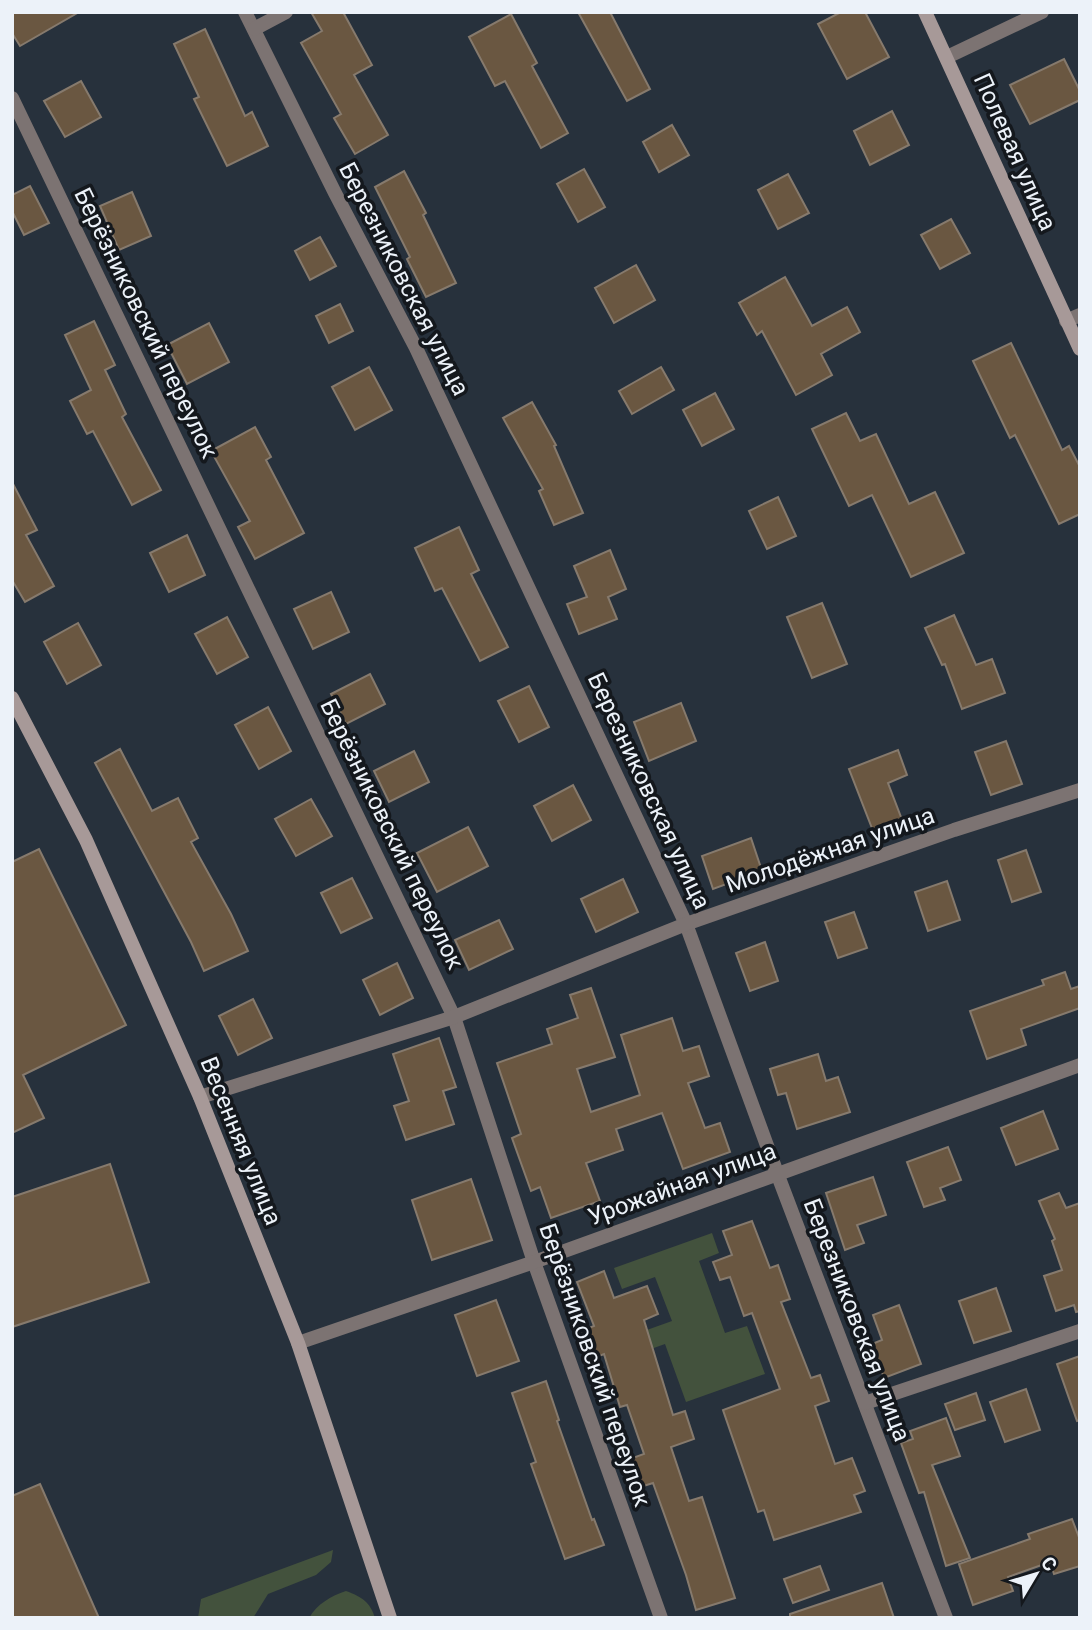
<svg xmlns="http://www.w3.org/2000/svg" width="1092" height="1630" font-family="Roboto,sans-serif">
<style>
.green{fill:#43523d}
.building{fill:#6a5741;stroke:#867a6d;stroke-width:2}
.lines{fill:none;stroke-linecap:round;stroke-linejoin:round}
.street{stroke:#7c7372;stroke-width:14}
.secondary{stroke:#a79998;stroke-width:14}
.labels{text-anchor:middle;stroke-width:7;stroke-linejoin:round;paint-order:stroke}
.street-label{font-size:24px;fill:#ecf2f9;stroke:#14181d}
</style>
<rect width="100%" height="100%" fill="#27313c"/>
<g class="green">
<polygon points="712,1233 719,1253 699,1261 725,1333 747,1326 765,1374 686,1402 665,1344 651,1349 644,1331 672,1321 655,1277 622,1289 614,1268"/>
<polygon points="333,1550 331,1562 316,1575 268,1594 253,1618 198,1618 201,1599"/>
<path d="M 346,1591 C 362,1597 370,1602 375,1618 L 309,1618 C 317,1604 331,1596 346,1591 Z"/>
</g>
<g class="building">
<polygon points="12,12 79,12 20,46 12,33"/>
<polygon points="311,12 343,12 372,65 354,75 388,135 355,154 334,118 341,114 301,43 322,31"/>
<polygon points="578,12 610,12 650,89 627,101"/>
<polygon points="841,12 865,12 889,57 847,79 818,24"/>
<polygon points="511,14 537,63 532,66 568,133 541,148 505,81 495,86 469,37"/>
<polygon points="205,29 245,116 252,112 268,146 227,166 194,99 199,97 174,44"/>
<polygon points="1064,59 1080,91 1080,100 1030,124 1010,85"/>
<polygon points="81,81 101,117 65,137 44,101"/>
<polygon points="892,111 909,145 870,165 854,131"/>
<polygon points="672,125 689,155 659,172 643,142"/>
<polygon points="584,169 605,207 578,222 557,184"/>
<polygon points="404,171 426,213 423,215 456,283 426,297 407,259 410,257 375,187"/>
<polygon points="788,174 809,213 778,229 758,190"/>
<polygon points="30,186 49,223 24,235 12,211 12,195"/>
<polygon points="132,192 151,236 119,250 100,206"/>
<polygon points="951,219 970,253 940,269 921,235"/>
<polygon points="320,237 336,266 310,280 295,251"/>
<polygon points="636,265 655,300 614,323 595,288"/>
<polygon points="785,277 812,326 847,307 860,332 821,354 832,375 796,395 762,331 757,335 739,303"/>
<polygon points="340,304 353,331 329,343 316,316"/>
<polygon points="94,321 115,365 105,370 126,414 122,417 161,490 132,505 93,431 87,434 70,401 91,390 65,335"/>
<polygon points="209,323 229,362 187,384 167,345"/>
<polygon points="1011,343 1062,450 1069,446 1080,467 1080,514 1059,524 1015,435 1010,438 973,361"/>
<polygon points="369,367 392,410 355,430 332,387"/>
<polygon points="661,367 674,390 632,414 619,391"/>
<polygon points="715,393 734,429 702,446 683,410"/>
<polygon points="532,402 556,445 554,446 583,513 554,525 539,491 543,489 503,418"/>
<polygon points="846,413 860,441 876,434 909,504 935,492 964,553 911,577 872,495 849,506 812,429"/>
<polygon points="255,427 271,457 266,460 304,533 255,559 238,527 250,521 211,451"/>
<polygon points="12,482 37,530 26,535 54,586 25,602 12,580"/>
<polygon points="778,497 796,536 767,549 749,511"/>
<polygon points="459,527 479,570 471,574 508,647 480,661 442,588 435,591 415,548"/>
<polygon points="187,535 205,575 169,592 150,553"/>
<polygon points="610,550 626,589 608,597 617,619 579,634 567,604 587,597 574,566"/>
<polygon points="331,592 349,632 313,649 294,609"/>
<polygon points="822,603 847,664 812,678 787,617"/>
<polygon points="954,615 976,665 992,659 1005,693 962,709 945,664 942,665 925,628"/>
<polygon points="227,617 248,657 217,674 195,634"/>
<polygon points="78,623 101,665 67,684 44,642"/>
<polygon points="370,674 385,704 346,724 331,694"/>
<polygon points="529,686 549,727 519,742 498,701"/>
<polygon points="681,703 696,741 649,761 634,722"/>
<polygon points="268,707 291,751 259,769 235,725"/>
<polygon points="1006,741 1022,784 991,795 975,752"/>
<polygon points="120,749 152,811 178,798 198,838 191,842 231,914 248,951 204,971 191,942 95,763"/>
<polygon points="898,750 907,775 888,783 904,825 875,836 849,769"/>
<polygon points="414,751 429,782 389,802 374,771"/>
<polygon points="573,785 591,820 552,841 534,806"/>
<polygon points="311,799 332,836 296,856 275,819"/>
<polygon points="468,827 488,866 437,892 417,853"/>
<polygon points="751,838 762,871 713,889 702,856"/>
<polygon points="39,849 126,1025 23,1075 44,1118 12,1133 12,862"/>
<polygon points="1026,850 1041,892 1012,902 998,860"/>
<polygon points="352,878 372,918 341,933 321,893"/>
<polygon points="623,879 638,912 596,932 581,899"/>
<polygon points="947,881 960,920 928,931 915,892"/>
<polygon points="854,912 867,948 838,958 825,922"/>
<polygon points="499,920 513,949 469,970 455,940"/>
<polygon points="765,942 778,981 750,991 736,953"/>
<polygon points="397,963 413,998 380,1015 363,980"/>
<polygon points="1065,972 1071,989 1080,986 1080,1008 1021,1029 1026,1045 987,1059 970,1011 1044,985 1042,980"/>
<polygon points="591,988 615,1057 577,1069 591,1112 640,1095 621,1035 672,1018 683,1051 699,1046 709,1076 688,1083 705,1128 720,1123 730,1152 683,1169 662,1113 616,1129 623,1150 586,1163 600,1201 551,1218 540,1187 531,1191 512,1138 521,1134 497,1063 552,1044 547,1029 578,1018 570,995"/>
<polygon points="253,999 272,1038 238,1055 219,1016"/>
<polygon points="439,1038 456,1087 443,1091 454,1124 406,1140 394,1106 409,1101 393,1054"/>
<polygon points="818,1054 826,1081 838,1077 850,1112 797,1129 786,1093 778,1095 770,1069"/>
<polygon points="1043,1111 1058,1149 1016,1165 1001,1128"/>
<polygon points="948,1147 961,1180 940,1188 945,1200 924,1207 907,1162"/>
<polygon points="110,1164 149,1282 12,1327 12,1197"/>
<polygon points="873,1177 886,1215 857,1225 864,1243 845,1250 826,1193"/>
<polygon points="471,1179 492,1240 432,1260 412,1200"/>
<polygon points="1059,1193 1066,1208 1080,1203 1080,1311 1076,1312 1074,1305 1056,1311 1044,1276 1062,1270 1052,1241 1055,1239 1039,1201"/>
<polygon points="752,1221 770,1268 778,1265 790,1299 781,1302 811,1378 820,1375 829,1401 815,1406 835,1464 852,1458 865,1491 854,1495 861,1512 774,1540 764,1510 758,1512 723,1410 780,1389 752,1313 744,1316 730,1277 720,1280 713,1262 732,1255 723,1231"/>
<polygon points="604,1271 614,1298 647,1286 658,1314 644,1320 673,1415 685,1411 694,1439 671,1447 689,1501 702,1497 735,1598 696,1610 686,1575 653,1483 637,1488 627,1460 644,1454 627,1405 620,1407 604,1354 591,1359 581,1331 594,1326 577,1282"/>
<polygon points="996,1288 1011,1331 974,1343 959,1301"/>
<polygon points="496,1300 519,1361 477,1376 455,1315"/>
<polygon points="899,1305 921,1364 884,1378 872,1344 882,1340 873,1315"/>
<polygon points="1080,1356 1080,1420 1077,1421 1057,1364"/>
<polygon points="546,1381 559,1420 557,1421 592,1520 594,1519 604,1545 565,1559 531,1464 536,1462 512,1393"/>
<polygon points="1026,1389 1040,1430 1005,1442 990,1402"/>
<polygon points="976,1393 985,1420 955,1430 945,1404"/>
<polygon points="946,1418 960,1456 932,1465 970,1558 946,1566 924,1492 919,1493 901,1443 913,1439 910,1431"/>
<polygon points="40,1484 99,1618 12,1618 12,1496"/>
<polygon points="1072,1519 1080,1540 1080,1566 1054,1574 1050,1562 1008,1577 1013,1591 973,1605 959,1564 1030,1539 1028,1534"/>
<polygon points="820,1566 829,1590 793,1603 784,1579"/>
<polygon points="882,1583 894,1618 790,1618 790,1614"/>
</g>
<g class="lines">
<g class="street">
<polyline points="245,12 335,193 416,348 686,924 777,1173 946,1618"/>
<polyline points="254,29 286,12"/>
<polyline points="947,57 1042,12"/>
<polyline points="12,98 454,1017 534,1262 661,1618"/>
<polyline points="1066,321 1080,315"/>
<polyline points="200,1097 454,1017 686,924 954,830 1080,790"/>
<polyline points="298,1343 534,1262 1080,1065"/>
<polyline points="865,1403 1080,1331"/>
</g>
<g class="secondary">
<polyline points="925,12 1080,349"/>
<polyline points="12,698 86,840 200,1097 298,1343 390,1618"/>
</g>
</g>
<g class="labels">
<g class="street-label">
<text transform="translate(1015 152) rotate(66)" y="8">Полевая улица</text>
<text transform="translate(404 279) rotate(63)" y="8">Березниковская улица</text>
<text transform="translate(146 323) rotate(64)" y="8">Берёзниковский переулок</text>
<text transform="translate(649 791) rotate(65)" y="8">Березниковская улица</text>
<text transform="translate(392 834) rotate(64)" y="8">Берёзниковский переулок</text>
<text transform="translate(830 850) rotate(-19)" y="8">Молодёжная улица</text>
<text transform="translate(241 1141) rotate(68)" y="8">Весенняя улица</text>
<text transform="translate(682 1184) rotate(-20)" y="8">Урожайная улица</text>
<text transform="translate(857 1320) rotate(69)" y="8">Березниковская улица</text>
<text transform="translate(595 1365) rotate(71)" y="8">Берёзниковский переулок</text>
</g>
</g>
<rect width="1092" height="1630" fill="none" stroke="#ecf2f9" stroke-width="28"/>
<g transform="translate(1036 1574) rotate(52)" stroke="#14181d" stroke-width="5" paint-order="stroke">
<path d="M0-5L12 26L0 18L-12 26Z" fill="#ecf2f9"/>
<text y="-10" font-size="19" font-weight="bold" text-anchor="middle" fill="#ecf2f9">С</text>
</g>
</svg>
